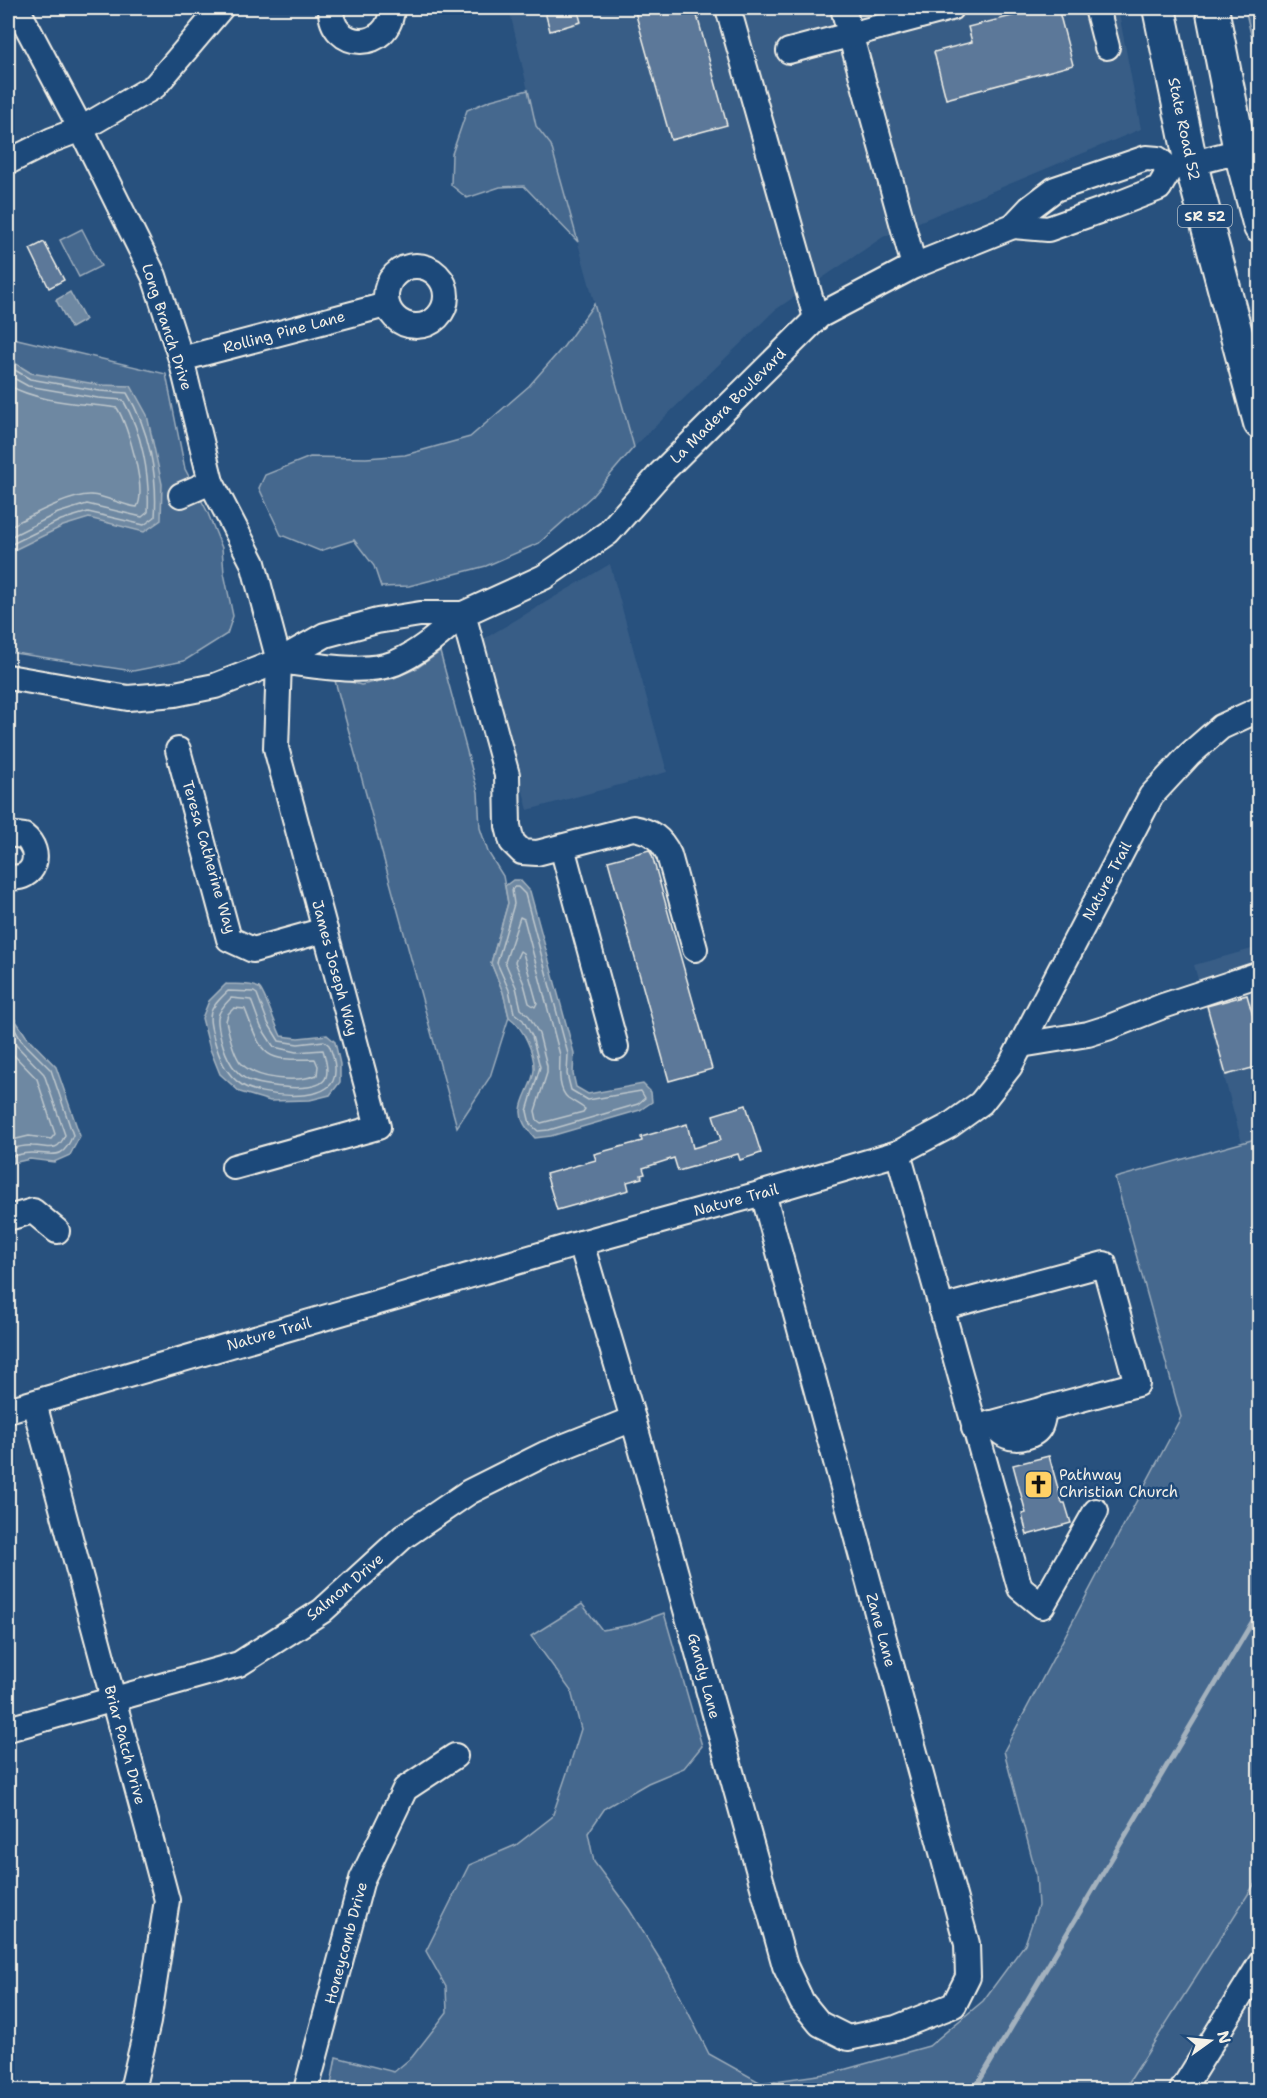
<svg xmlns="http://www.w3.org/2000/svg" width="1267" height="2098" font-family="'Shantell Sans',sans-serif">
<style>
.built{fill:#375d86}
.green{fill:#45688e;stroke:#9cacbb;stroke-width:1.5}
.water{fill:#6e88a2;stroke:#a4b2be;stroke-width:1.5}
.lines{fill:none;stroke-linecap:round;stroke-linejoin:round}
.shore{stroke:#bec7cc;stroke-width:1.5}
.stream{stroke:#a4b2be;stroke-width:5}
.building{fill:#5b7899;stroke:#f4f1e8;stroke-width:1.5}
.minor-casing{stroke:#f4f1e8;stroke-width:28}
.major-casing{stroke:#f4f1e8;stroke-width:36}
.minor{stroke:#1f4a7a;stroke-width:24}
.major{stroke:#1f4a7a;stroke-width:32}
.labels{text-anchor:middle;stroke-width:5;stroke-linejoin:round;paint-order:stroke}
.shield{fill:#1f4a7a;stroke:#b4bfc7;stroke-width:1.5}
.shield-label{font-size:14px;font-weight:bold;fill:#f4f1e8}
.street-label{font-size:15px;fill:#f4f1e8;stroke:#1f4a7a}
.poi-label{font-size:15px;fill:#f4f1e8;stroke:#1f4a7a;text-anchor:start}
</style>
<rect width="100%" height="100%" fill="#28517e"/>
<filter id="ink" filterUnits="userSpaceOnUse"><feTurbulence type="fractalNoise" baseFrequency=".0167" numOctaves="2"/><feDisplacementMap in="SourceGraphic" scale="12" xChannelSelector="R" yChannelSelector="G"/><feConvolveMatrix kernelMatrix="1 2 1 2 8 2 1 2 1" color-interpolation-filters="sRGB"/></filter>
<g filter="url(#ink)">
<g class="built">
<polygon points="509,8 1118,8 1141,129 883,237 775,310 634,447 551,145 536,126"/>
<polygon points="610,564 667,772 528,810 482,640"/>
<polygon points="1259,947 1259,1138 1242,1143 1194,965"/>
<polygon points="1259,1877 1259,2090 1124,2090"/>
</g>
<g class="green">
<polygon points="1245,8 1259,8 1259,70"/>
<polygon points="528,90 536,126 551,145 578,242 524,186 500,187 467,198 451,185 452,154 467,110 491,100"/>
<polygon points="82,229 101,266 79,277 60,240"/>
<polygon points="594,304 634,447 592,496 539,543 486,566 409,586 381,587 374,566 354,540 320,551 281,535 259,488 265,475 310,457 366,458 405,455 470,437 529,386 564,346"/>
<polygon points="8,334 13,338 166,374 185,469 207,511 222,548 224,573 233,616 227,634 184,661 133,671 8,652"/>
<polygon points="440,652 478,792 480,828 488,852 503,876 508,903 491,963 503,992 509,1017 490,1077 457,1127 334,677 361,685 394,678 417,668"/>
<polygon points="1259,1138 1259,1877 1124,2090 330,2090 336,2057 394,2072 412,2057 447,2012 446,1987 426,1951 469,1865 516,1845 552,1817 569,1767 581,1729 571,1691 531,1636 582,1604 602,1630 631,1625 664,1613 702,1746 684,1768 648,1783 605,1808 588,1833 594,1862 629,1909 669,1974 709,2054 761,2083 832,2073 929,2046 983,2001 1025,1944 1038,1906 1036,1873 1004,1751 1181,1417 1115,1178"/>
</g>
<g class="water">
<polygon points="70,292 85,320 71,328 56,300"/>
<polygon points="8,359 31,373 101,385 131,386 147,415 162,484 161,520 144,532 89,518 63,526 8,553"/>
<path d="M 513,880 L 520,880 L 530,891 L 574,1053 L 573,1074 L 576,1087 L 588,1094 L 643,1084 L 651,1092 L 652,1102 L 640,1110 L 551,1136 L 535,1138 C 528,1130 520,1122 521,1110 C 522,1097 533,1084 534,1070 C 535,1053 523,1027 509,1017 L 503,992 L 491,963 L 508,903 L 505,886 Z"/>
<polygon points="8,961 10,973 10,1012 26,1036 56,1067 80,1136 70,1155 54,1162 30,1159 8,1164"/>
<path d="M 226,984 C 235,985 251,983 259,988 C 264,991 276,1027 281,1036 L 298,1038 L 327,1035 L 335,1042 L 340,1064 L 340,1082 L 330,1095 L 310,1100 L 270,1101 L 240,1092 L 220,1074 L 210,1049 L 202,1018 L 209,1001 Z"/>
</g>
<g class="lines">
<g class="shore">
<path d="M 8,366 L 30,379 L 100,391 L 127,393 C 149,429 158,475 155,517 L 144,525 L 88,512 L 61,520 L 8,546"/>
<path d="M 8,375 L 28,386 L 98,398 L 123,400 C 142,432 150,475 148,512 L 142,517 L 87,504 L 58,513 L 8,538"/>
<path d="M 8,385 C 40,403 81,403 117,408 C 128,425 147,490 137,507 C 122,505 106,496 91,495 C 70,494 27,518 8,527"/>
<polygon points="514,887 518,887 525,894 568,1054 567,1074 571,1090 588,1100 641,1091 645,1098 638,1104 549,1130 538,1131 530,1124 527,1111 540,1067 532,1036 523,1020 514,1013 509,990 497,963 514,904 512,890"/>
<path d="M 520,917 L 524,919 L 560,1055 C 560,1068 557,1089 568,1098 C 574,1102 580,1105 585,1109 L 583,1112 L 541,1123 L 537,1120 L 535,1111 L 547,1073 L 547,1066 L 539,1034 L 529,1016 L 521,1009 L 516,987 L 505,962 Z"/>
<polygon points="520,951 523,953 537,1003 535,1007 529,1003 524,984 515,962"/>
<path d="M 228,991 L 254,992 L 257,994 L 268,1023 L 279,1041 L 298,1044 L 324,1041 L 329,1045 C 333,1054 338,1071 333,1081 C 323,1103 259,1096 242,1085 C 225,1074 219,1057 214,1039 C 207,1013 208,1010 228,991 Z"/>
<path d="M 231,998 L 251,1000 L 261,1027 L 274,1047 L 296,1052 L 323,1050 C 325,1057 329,1069 326,1077 C 320,1095 261,1086 248,1080 C 232,1072 225,1054 221,1039 C 216,1018 215,1014 231,998 Z"/>
<path d="M 234,1008 L 245,1009 C 263,1057 263,1061 315,1059 L 318,1066 L 317,1075 C 296,1083 255,1080 240,1062 C 232,1051 229,1033 226,1021 L 228,1014 Z"/>
<path d="M 8,1018 L 21,1040 L 51,1070 L 73,1135 C 62,1162 54,1153 31,1153 C 23,1153 15,1156 8,1157"/>
<path d="M 8,1032 L 16,1045 L 44,1074 L 65,1135 C 57,1154 49,1146 32,1146 C 24,1145 15,1148 8,1150"/>
<polyline points="8,1049 37,1079 55,1134 51,1139 29,1136 8,1141"/>
</g>
<polyline class="stream" points="974,2090 1260,1609"/>
</g>
<g class="building">
<polygon points="544,8 577,8 581,22 550,31"/>
<polygon points="634,8 695,8 727,125 671,140"/>
<polygon points="1044,8 1058,8 1073,65 946,99 934,52 972,42 968,27"/>
<polygon points="44,242 64,280 49,288 30,249"/>
<polygon points="649,850 652,855 712,1069 669,1081 608,861"/>
<polygon points="1247,995 1260,1041 1260,1066 1226,1075 1207,1006"/>
<polygon points="746,1105 761,1153 740,1160 738,1154 678,1171 674,1158 643,1168 645,1174 641,1175 642,1178 627,1182 629,1190 557,1210 546,1174 596,1160 594,1154 642,1141 641,1137 687,1124 693,1148 721,1140 713,1115"/>
<polygon points="1049,1456 1062,1503 1065,1503 1071,1523 1027,1535 1022,1514 1026,1513 1013,1465"/>
</g>
<g class="lines">
<defs>
<g id="minor">
<polyline points="17,8 81,129 154,276 181,359 211,482 253,563 279,661 276,748 378,1127 234,1167"/>
<path d="M 331,8 C 330,51 390,53 392,8"/>
<polyline points="728,8 816,318"/>
<polyline points="843,8 914,266"/>
<polyline points="1097,8 1107,47"/>
<polyline points="789,51 951,8"/>
<polyline points="8,162 52,140 81,129 155,86 221,8"/>
<polyline points="1013,226 1048,229 1113,206 1159,188 1170,169 1240,151"/>
<circle cx="416" cy="296" r="30"/>
<polyline points="181,359 386,305"/>
<polyline points="181,495 211,482"/>
<path d="M 8,677 L 128,698 L 175,694 L 215,686 L 279,661 L 325,635 L 377,621 L 420,614 L 463,614 C 442,632 421,652 395,663 C 366,675 310,665 279,661"/>
<polyline points="178,750 229,939 253,950 325,930"/>
<path d="M 8,834 L 24,836 C 44,852 35,882 8,877"/>
<polyline points="562,847 616,1047"/>
<path d="M 695,949 L 669,855 C 661,838 651,831 633,828 L 537,853 L 522,852 L 512,842 L 508,826 L 507,775 L 463,614 L 544,577 L 608,533 L 661,473 L 819,316 L 914,266 L 1013,226 L 1030,208 L 1055,189 L 1146,158 L 1158,159 L 1170,169"/>
<polyline points="1021,1045 1088,1034 1107,1028 1163,1006 1260,974"/>
<polyline points="898,1153 1020,1588 1042,1606 1096,1511"/>
<polyline points="8,1218 33,1211 57,1231"/>
<polyline points="581,1243 633,1419 785,1966 802,2002 820,2024 848,2038 896,2028 954,2005 968,1977 967,1944 763,1193"/>
<polyline points="941,1308 1104,1264 1137,1384 974,1428"/>
<polyline points="34,1403 167,1900 148,2022 132,2090"/>
<polyline points="8,1410 581,1243 763,1193 898,1153 949,1126 981,1103 1010,1066 1151,796 1189,755 1221,727 1260,709"/>
<path d="M 991,1423 C 996,1428 1001,1434 1007,1436 C 1018,1441 1037,1436 1041,1424 C 1043,1419 1043,1414 1044,1409"/>
<polyline points="8,1729 239,1664 322,1611 403,1537 469,1492 545,1454 633,1419"/>
<polyline points="306,2090 362,1879 405,1789 455,1756"/>
<polyline points="1182,2090 1260,1964"/>
</g>
<g id="major">
<polyline points="1159,8 1191,164 1260,423"/>
<polyline points="1212,8 1240,151 1260,227"/>
</g>
</defs>
<use href="#minor" class="minor-casing"/>
<use href="#major" class="major-casing"/>
<use href="#minor" class="minor"/>
<use href="#major" class="major"/>
</g>
</g>
<defs>
<symbol id="church-square" viewBox="-11 -11 22 22"><rect x="-9" y="-9" width="18" height="18" rx="4" fill="#ffd166" stroke="#1f4a7a"/><path d="M-1.2-6h2.4v3.5h3.3v2.4h-3.3V6h-2.4V-.1h-3.3v-2.4h3.3Z" fill="#111"/></symbol>
</defs>
<g fill-rule="evenodd">
<use href="#church-square" x="1022" y="1468" width="33" height="33"/>
</g>
<g class="labels">
<rect class="shield" x="1178" y="205" width="54" height="22" rx="4.5"/>
<g class="shield-label">
<text x="1205" y="221">SR 52</text>
</g>
<g class="street-label">
<text transform="translate(1184 129) rotate(78)" y="5">State Road 52</text>
<text transform="translate(167 327) rotate(72)" y="5">Long Branch Drive</text>
<text transform="translate(284 332) rotate(-15)" y="5">Rolling Pine Lane</text>
<text transform="translate(728 406) rotate(-45)" y="5">La Madera Boulevard</text>
<text transform="translate(209 857) rotate(74)" y="5">Teresa Catherine Way</text>
<text transform="translate(1107 881) rotate(-62)" y="5">Nature Trail</text>
<text transform="translate(335 968) rotate(75)" y="5">James Joseph Way</text>
<text transform="translate(736 1200) rotate(-15)" y="5">Nature Trail</text>
<text transform="translate(269 1334) rotate(-16)" y="5">Nature Trail</text>
<text transform="translate(345 1587) rotate(-40)" y="5">Salmon Drive</text>
<text transform="translate(881 1630) rotate(75)" y="5">Zane Lane</text>
<text transform="translate(704 1676) rotate(75)" y="5">Gandy Lane</text>
<text transform="translate(125 1745) rotate(75)" y="5">Briar Patch Drive</text>
<text transform="translate(346 1943) rotate(-75)" y="5">Honeycomb Drive</text>
</g>
<g class="poi-label">
<text x="1059" y="1480">Pathway<tspan x="1059" dy="17">Christian Church</tspan></text>
</g>
</g>
<rect width="1267" height="2098" fill="none" stroke="#1f4a7a" stroke-width="30"/>
<rect x="15" y="15" width="1237" height="2068" fill="none" stroke="#f4f1e8" stroke-width="2" filter="url(#ink)"/>
<g transform="translate(1210 2041) rotate(75)" stroke="#1f4a7a" stroke-width="4.5" paint-order="stroke">
<path d="M0-4.5L10 22L0 15L-10 22Z" fill="#f4f1e8"/>
<text y="-9" font-size="16" font-weight="bold" text-anchor="middle" fill="#f4f1e8">N</text>
</g>
</svg>
